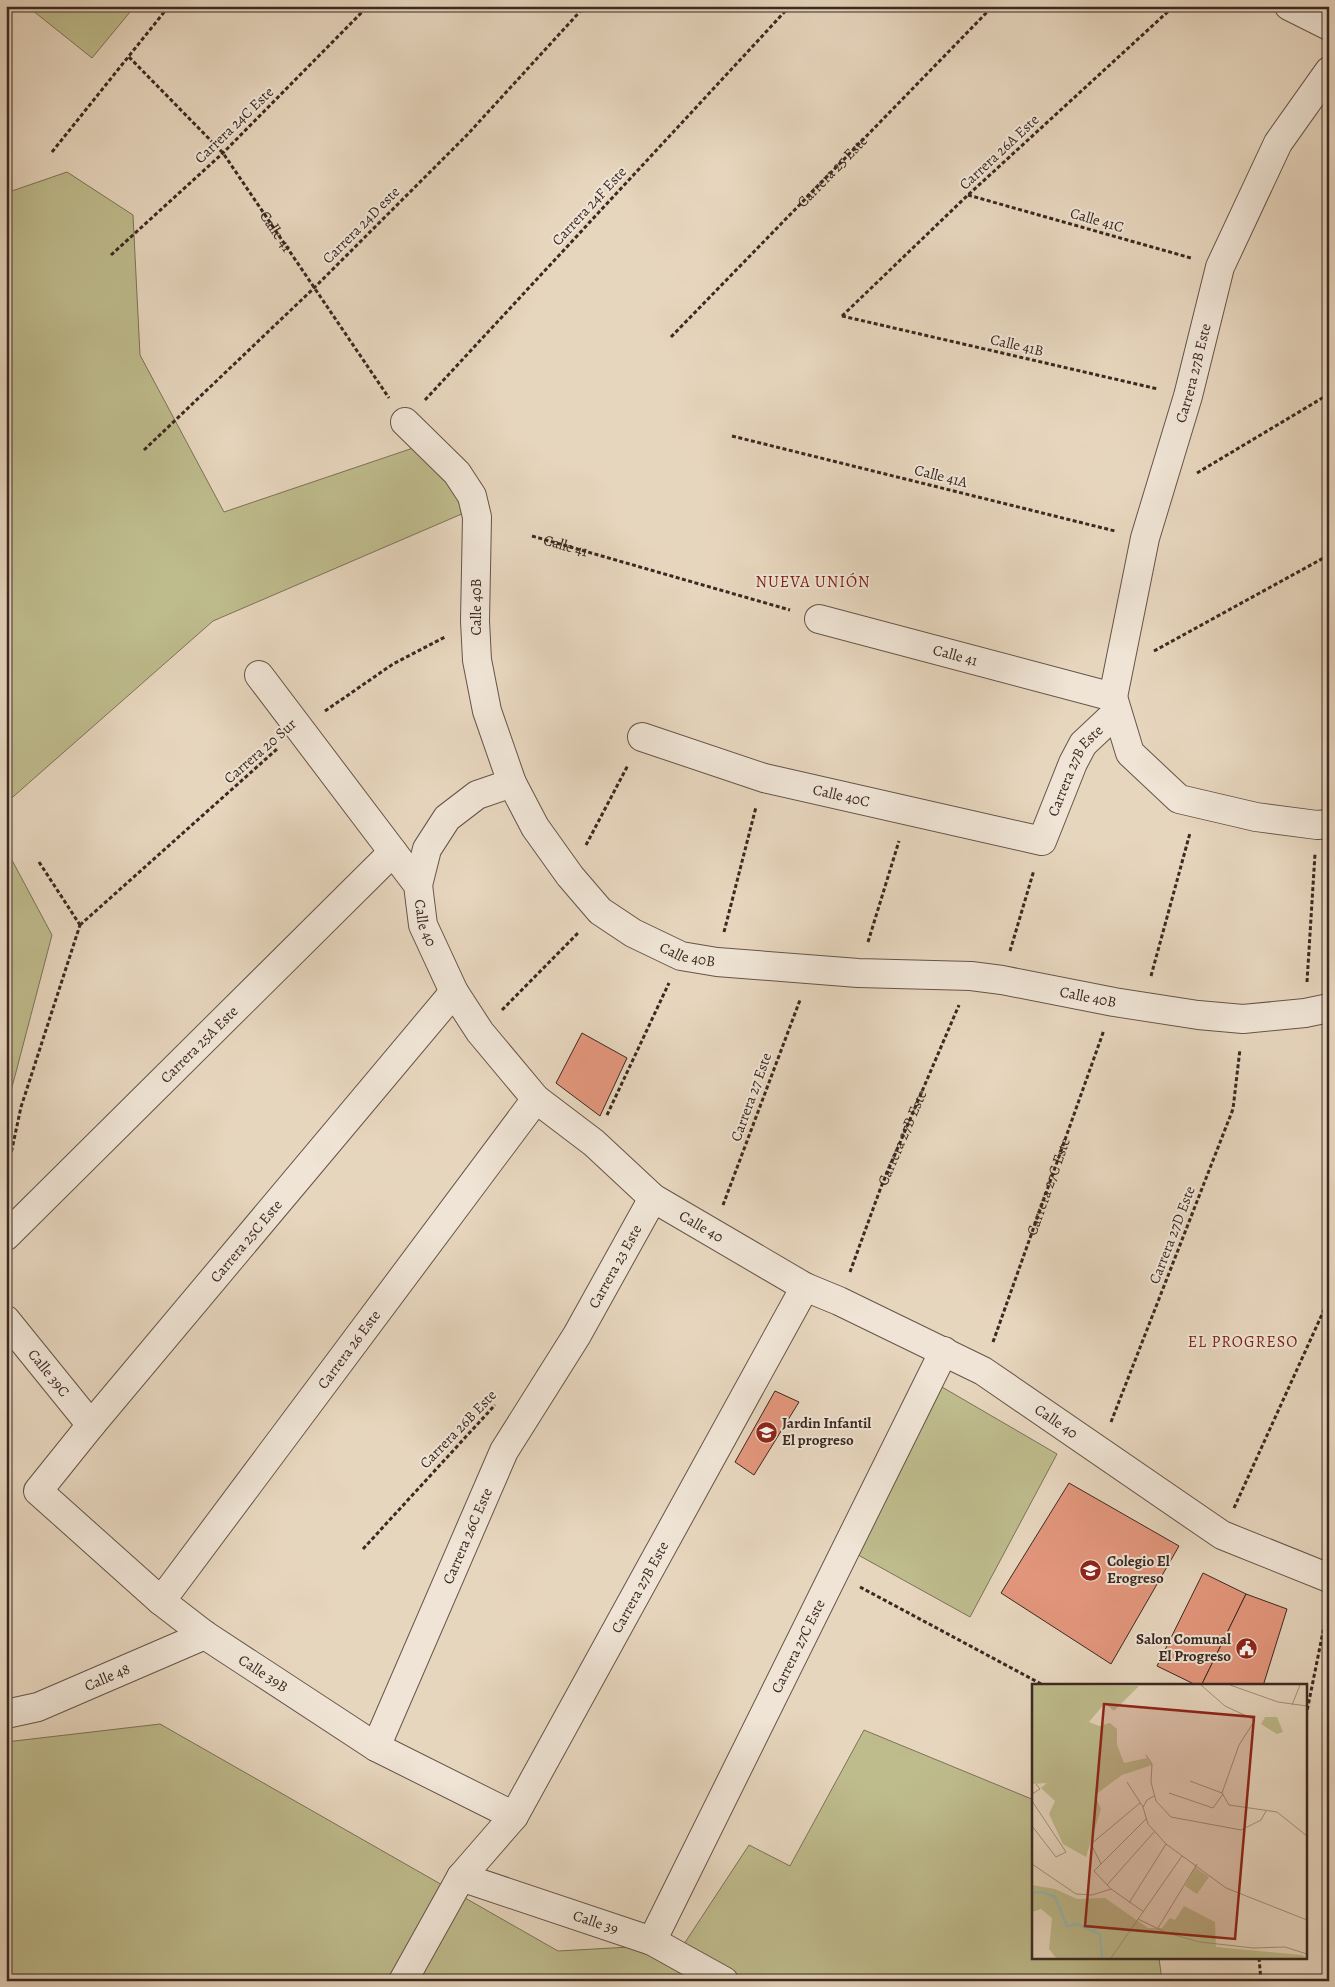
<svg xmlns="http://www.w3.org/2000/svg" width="1335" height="1987" font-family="Alegreya,serif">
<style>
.green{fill:#bebb8c;stroke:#7c7257}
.building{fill:#e4977d;stroke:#3b2922}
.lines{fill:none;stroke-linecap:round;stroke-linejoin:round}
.minor-casing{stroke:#665449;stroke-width:30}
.path{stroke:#3b2922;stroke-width:3;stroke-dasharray:4 2.5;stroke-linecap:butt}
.minor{stroke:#efe4d5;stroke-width:28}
.labels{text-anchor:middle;stroke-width:4;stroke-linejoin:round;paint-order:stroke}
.street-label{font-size:15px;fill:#3b2922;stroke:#efe4d5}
.poi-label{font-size:15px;font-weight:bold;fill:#3b2922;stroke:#efe4d5;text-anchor:start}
.neighbourhood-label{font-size:16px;letter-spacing:1px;fill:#7a1f14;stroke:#efe4d5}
.inset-river{fill:none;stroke:#97b9b2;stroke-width:2.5}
.inset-road{fill:none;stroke:#a29180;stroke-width:1}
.view{fill:#8f2418;fill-opacity:0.15;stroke:#8f2418;stroke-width:2.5}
.inset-edge{fill:none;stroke:#3b2922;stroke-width:2.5}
</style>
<rect width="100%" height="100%" fill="#e7d6be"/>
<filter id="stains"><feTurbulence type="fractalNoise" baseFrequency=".004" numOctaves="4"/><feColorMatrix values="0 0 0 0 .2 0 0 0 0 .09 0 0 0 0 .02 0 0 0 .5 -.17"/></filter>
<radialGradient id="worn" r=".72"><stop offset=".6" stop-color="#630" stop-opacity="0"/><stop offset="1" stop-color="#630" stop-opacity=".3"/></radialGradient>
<g class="green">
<polygon points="27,6 135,6 92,58"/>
<polygon points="67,172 133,215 140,355 224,512 422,445 471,510 213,621 6,803 6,193"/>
<polygon points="6,849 52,935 6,1110"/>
<polygon points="930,1380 1057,1454 970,1617 851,1551"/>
<polygon points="160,1724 558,1951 684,1944 749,1845 790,1866 864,1730 1034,1800 1034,1958 1159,1958 1162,1981 6,1981 6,1742"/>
</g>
<g class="building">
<polygon points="582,1033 627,1058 600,1116 556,1083"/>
<polygon points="775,1391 799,1402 754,1475 735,1462"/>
<polygon points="1069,1483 1179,1546 1111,1664 1001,1593"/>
<polygon points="1203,1573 1246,1594 1201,1686 1198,1686 1157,1666"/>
<polygon points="1246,1594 1287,1609 1263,1686 1201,1686"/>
</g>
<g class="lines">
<defs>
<g id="minor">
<polyline points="1289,6 1329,26"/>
<path id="s6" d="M 405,422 L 457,473 L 472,496 L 477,517 L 475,621 L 477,660 L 487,711 L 512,783 L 535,827 L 570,876 L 600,911 L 633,933 L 681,956 L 717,962 L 858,973 L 971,976 L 1002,980 L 1114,1002 L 1198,1015 L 1243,1019 L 1305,1013 L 1329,1008"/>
<path id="s7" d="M 819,619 L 1113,697"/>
<path id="s8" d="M 259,675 L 418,885 L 423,925 L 454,992 L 480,1032 L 536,1099 L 594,1143 L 653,1198 L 805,1287 L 839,1301 L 983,1371 L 1222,1535 L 1329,1578"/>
<path id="s9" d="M 1113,697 L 1145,538 L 1188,396 L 1220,267 L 1278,143 L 1329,71"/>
<polyline points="1113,697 1130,753 1179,799 1256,817 1317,825 1329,824"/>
<path id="s10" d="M 642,737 L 764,778 L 1042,841 L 1073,763 L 1083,744 L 1117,712"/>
<polyline points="418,885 427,849 447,818 477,795 512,783"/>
<path id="s11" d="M 454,992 L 91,1425 L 38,1491 L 161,1601 L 205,1635 L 376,1747 L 514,1816"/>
<path id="s12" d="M 6,1236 L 393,852"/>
<path id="s13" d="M 6,1320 L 91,1425"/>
<path id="s14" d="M 161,1601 L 536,1099"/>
<path id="s15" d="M 6,1714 L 38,1707 L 205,1635"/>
<path id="s16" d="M 376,1747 L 504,1451 L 577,1335 L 653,1198"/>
<path id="s17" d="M 461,1877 L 652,1941 L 724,1981"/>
<path id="s18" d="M 652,1941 L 944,1351"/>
<path id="s19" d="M 403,1981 L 461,1877 L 514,1816 L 805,1287"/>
</g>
</defs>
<use href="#minor" class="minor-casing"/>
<g class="path">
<path id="s1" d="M 129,57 L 223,153 L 389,398"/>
<polyline points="52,152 169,6"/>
<polyline points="968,195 1191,258"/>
<polyline points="111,255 223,153 368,6"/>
<polyline points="842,316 968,195 1174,6"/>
<polyline points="842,316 1158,389"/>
<path id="s2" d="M 671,337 L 993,6"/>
<polyline points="425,400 790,6"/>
<polyline points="732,436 1115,531"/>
<polyline points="144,450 314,288 467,135 585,6"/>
<polyline points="1197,473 1329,394"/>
<path id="s3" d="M 532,536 L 790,610"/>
<polyline points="1154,651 1329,555"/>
<polyline points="325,711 393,664 445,637"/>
<polyline points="586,845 628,765"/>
<polyline points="39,862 80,925"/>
<polyline points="80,925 277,749"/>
<polyline points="724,932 756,807"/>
<polyline points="868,942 899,841"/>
<polyline points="1010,951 1034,870"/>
<polyline points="1151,976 1190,833"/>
<polyline points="1307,982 1315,854"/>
<polyline points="502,1010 578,933"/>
<polyline points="607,1115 669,983"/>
<polyline points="6,1177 21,1107 80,925"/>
<polyline points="723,1205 800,1000"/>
<path id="s4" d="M 850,1272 L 881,1187 L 959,1005"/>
<path id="s5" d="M 993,1342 L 1104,1030"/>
<polyline points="1111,1422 1233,1109 1240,1049"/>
<polyline points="1234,1508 1329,1299"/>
<polyline points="363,1549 495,1405"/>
<polyline points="860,1587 1045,1686"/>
<polyline points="1306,1716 1328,1607"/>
<polyline points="1259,1958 1261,1981"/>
</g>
<use href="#minor" class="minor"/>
</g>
<defs>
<symbol id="school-disc" viewBox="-11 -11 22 22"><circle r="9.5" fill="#8f2418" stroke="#efe4d5"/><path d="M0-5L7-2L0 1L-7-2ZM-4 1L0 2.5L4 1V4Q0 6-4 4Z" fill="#fff"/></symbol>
<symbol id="civic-disc" viewBox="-11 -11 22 22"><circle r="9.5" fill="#8f2418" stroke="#efe4d5"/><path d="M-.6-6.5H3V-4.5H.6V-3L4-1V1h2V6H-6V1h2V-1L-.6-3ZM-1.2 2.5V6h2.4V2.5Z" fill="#fff"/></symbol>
</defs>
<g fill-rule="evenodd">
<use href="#school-disc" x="754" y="1420" width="25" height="25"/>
<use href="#school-disc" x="1078" y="1558" width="25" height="25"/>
<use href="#civic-disc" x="1234" y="1636" width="25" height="25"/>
</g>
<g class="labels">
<g class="street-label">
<text transform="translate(234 125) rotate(-44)" y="5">Carrera 24C Este</text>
<text transform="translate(999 152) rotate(-43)" y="5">Carrera 26A Este</text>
<text dy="5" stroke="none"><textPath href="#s2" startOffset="231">Carrera 25 Este</textPath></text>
<text transform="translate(589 206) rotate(-47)" y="5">Carrera 24F Este</text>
<text transform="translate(1097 220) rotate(16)" y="5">Calle 41C</text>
<text transform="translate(361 225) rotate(-45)" y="5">Carrera 24D este</text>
<text dy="5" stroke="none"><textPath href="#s1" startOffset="229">Calle 41</textPath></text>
<text transform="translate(1017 345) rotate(13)" y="5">Calle 41B</text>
<text dy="5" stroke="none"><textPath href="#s9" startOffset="334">Carrera 27B Este</textPath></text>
<text transform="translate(941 476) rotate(14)" y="5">Calle 41A</text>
<text dy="5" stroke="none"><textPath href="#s3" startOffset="35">Calle 41</textPath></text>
<text transform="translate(476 607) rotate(-90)" y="5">Calle 40B</text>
<text dy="5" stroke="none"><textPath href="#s7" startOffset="141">Calle 41</textPath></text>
<text transform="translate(260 751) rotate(-41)" y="5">Carrera 20 Sur</text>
<text dy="5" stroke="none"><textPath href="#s10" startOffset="492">Carrera 27B Este</textPath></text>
<text dy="5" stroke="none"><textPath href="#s10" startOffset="208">Calle 40C</textPath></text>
<text dy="5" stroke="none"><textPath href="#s8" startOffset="302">Calle 40</textPath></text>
<text dy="5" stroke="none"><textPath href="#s6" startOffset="648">Calle 40B</textPath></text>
<text dy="5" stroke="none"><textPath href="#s6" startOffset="1052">Calle 40B</textPath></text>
<text dy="5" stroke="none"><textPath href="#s12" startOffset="272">Carrera 25A Este</textPath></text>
<text transform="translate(751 1097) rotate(-70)" y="5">Carrera 27 Este</text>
<text dy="5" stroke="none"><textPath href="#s4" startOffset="144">Carrera 27B Este</textPath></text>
<text dy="5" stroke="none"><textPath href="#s5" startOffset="165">Carrera 27C Este</textPath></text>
<text dy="5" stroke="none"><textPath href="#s8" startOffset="722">Calle 40</textPath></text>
<text transform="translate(1172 1235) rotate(-69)" y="5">Carrera 27D Este</text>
<text transform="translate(246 1241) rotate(-50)" y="5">Carrera 25C Este</text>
<text dy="5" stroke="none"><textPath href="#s16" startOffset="538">Carrera 23 Este</textPath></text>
<text dy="5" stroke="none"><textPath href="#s14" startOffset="314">Carrera 26 Este</textPath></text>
<text dy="5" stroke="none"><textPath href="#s13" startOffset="68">Calle 39C</textPath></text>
<text dy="5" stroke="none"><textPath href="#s8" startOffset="1128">Calle 40</textPath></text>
<text transform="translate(458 1429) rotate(-46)" y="5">Carrera 26B Este</text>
<text dy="5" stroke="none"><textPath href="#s16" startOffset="230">Carrera 26C Este</textPath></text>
<text dy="5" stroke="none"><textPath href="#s19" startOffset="461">Carrera 27B Este</textPath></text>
<text dy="5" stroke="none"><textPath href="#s18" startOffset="329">Carrera 27C Este</textPath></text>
<text dy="5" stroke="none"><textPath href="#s11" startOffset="940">Calle 39B</textPath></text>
<text dy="5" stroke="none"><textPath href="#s15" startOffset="108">Calle 48</textPath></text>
<text dy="5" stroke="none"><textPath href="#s17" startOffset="142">Calle 39</textPath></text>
</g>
<g class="poi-label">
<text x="782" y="1428">Jardin Infantil<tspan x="782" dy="17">El progreso</tspan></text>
<text x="1107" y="1566">Colegio El<tspan x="1107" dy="17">Erogreso</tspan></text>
<text x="1231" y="1644" text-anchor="end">Salon Comunal<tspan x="1231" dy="17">El Progreso</tspan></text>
</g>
<g class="neighbourhood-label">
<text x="813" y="587">NUEVA UNIÓN</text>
<text x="1243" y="1347">EL PROGRESO</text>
</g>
</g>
<g transform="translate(1032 1684)">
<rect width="275" height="275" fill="#e7d6be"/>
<path d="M 0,1 L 107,2 L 82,27 L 73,19 L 57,38 L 67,42 L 78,39 L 85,45 L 85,61 L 92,79 L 115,74 L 120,81 L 90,91 L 63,111 L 69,125 L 54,173 L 31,160 L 17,130 L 23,117 L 9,104 L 15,99 L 0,100 ZM 233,33 L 245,33 L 251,48 L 245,50 L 229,40 ZM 163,183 L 177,193 L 165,210 L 153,202 ZM 0,201 L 23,205 L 45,215 L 73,214 L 116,244 L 130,244 L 138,234 L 143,236 L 152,222 L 183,238 L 184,263 L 270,271 L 275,274 L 24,274 L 17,265 L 20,234 L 9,225 L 0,228 Z" fill="#bebb8c"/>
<path class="inset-river" d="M 0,209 L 11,208 L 23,213 L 35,242 L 46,240 L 68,250 L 70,274"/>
<path class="inset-road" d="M 169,1 L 193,22 L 223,36 L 207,61 L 190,109M 198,1 L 246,18 L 275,22M 260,21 L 268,1M 114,71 L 120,80 L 119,98 L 124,117 L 139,133 L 209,146 L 229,136 L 234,127M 158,97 L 190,109M 95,98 L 111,123 L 116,140 L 134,160 L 194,204 L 275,236M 137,109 L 181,124 L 191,110M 190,109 L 197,121 L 245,128 L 275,152M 0,110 L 8,105 L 4,100M 0,117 L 34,168 L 24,173 L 0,142M 111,123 L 115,116 L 122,112M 0,180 L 44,210 L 60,211 L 79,205M 69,180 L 59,160 L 108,119M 75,201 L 122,148M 97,219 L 134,160M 112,228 L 79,205 L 62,187 L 114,135M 106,235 L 135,249 L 168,258 L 221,264 L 253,263 L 275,270M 126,244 L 165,180M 79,274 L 150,172"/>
<path class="view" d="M 72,20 L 222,33 L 203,255 L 53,242 Z"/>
<rect width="275" height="275" class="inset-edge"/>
</g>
<rect width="1335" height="1987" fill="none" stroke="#e7d6be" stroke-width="25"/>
<rect x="8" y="8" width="1320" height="1972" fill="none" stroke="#3b2922" stroke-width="2.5"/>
<rect x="12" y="12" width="1310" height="1962" fill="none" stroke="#3b2922"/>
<rect width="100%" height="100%" filter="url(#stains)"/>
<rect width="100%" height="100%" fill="url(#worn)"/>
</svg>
